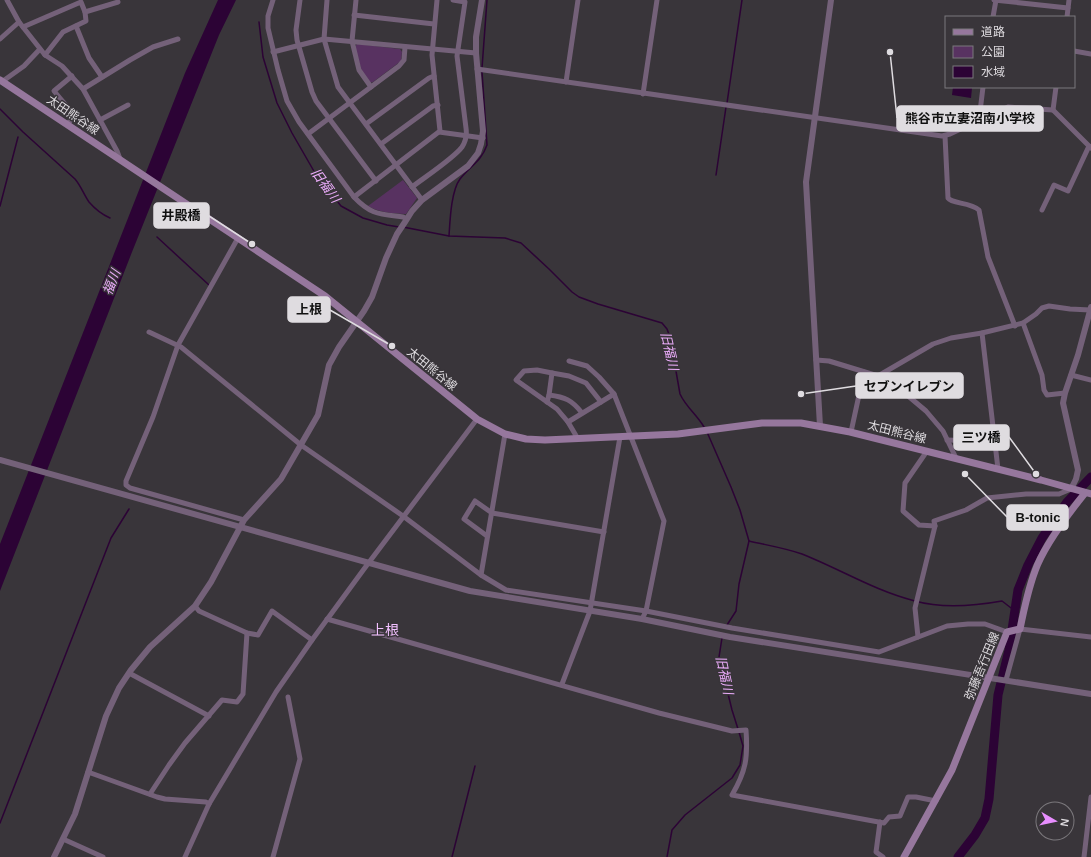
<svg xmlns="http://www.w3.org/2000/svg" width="1091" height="857" font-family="Arial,'Noto Sans JP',sans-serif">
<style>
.green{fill:#583261}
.water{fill:#2c0335}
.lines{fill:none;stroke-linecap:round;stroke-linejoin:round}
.stream{stroke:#2c0335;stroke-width:1.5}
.river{stroke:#2c0335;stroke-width:9}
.minor{stroke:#746179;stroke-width:5}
.tertiary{stroke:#746179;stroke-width:6}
.secondary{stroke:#96779d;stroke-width:7}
.labels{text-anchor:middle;stroke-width:3;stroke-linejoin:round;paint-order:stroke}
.street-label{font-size:12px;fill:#dfdce0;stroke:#39353a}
.water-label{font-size:13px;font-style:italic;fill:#ebacfa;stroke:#39353a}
.quarter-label{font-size:14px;fill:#f2c0ff;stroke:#39353a}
.leader{fill:none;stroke:#dfdce0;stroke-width:1.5}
.callout-dot{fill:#dfdce0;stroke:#39353a;stroke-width:1.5}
.callout{fill:#dfdce0;stroke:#dfdce0;stroke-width:1.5}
.callout-label{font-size:13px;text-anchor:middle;font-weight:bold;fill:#111}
</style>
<rect width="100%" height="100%" fill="#39353a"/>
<g class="green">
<polygon points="357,44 400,49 402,52 401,61 373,82 369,83 362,72 355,47"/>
<path d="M 403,180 L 417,198 L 406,214 C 392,213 380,213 368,206 Z"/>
</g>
<g class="water">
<polygon points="218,0 236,0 219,35 132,252 0,591 0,544 185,73"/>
<polygon points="953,87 972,88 971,98 952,95"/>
</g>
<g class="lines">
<g class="stream">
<polyline points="259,22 263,57 277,103 292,133 315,173 341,206 363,218 387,225 399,227"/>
<polyline points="482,68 487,0"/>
<polyline points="727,103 742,0"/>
<path d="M 0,109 L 23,132 L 75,179 C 81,186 84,195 89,202 C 95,209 101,214 110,218"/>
<polyline points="716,175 726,107"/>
<polyline points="0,206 18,137"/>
<path d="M 403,227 L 449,236 L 505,238 L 521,243 L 549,269 L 572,292 L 579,297 L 598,304 L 662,323 L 667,329 L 670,337 L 680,394 C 686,407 697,415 704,427"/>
<path d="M 449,236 C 450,221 451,191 460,179 C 470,166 481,162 487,145 L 482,72"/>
<polyline points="157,237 209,285"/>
<polyline points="707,432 731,487 740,510 749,541 739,584 736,611 727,625"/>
<path d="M 749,541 C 766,545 785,548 802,554 C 840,569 875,591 915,601 C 943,609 974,606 1002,601 L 1015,611"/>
<polyline points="722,638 719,657 732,710 738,729"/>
<polyline points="0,823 111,538 129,509"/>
<polyline points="452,857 475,766"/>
<polyline points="667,857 672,830 685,815 732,778 740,765 743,746 739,732"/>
</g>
<polyline class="river" points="958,857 975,835 985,818 989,799 998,695 1009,650 1018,590 1028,565 1042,538 1067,502 1091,477"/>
<g class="minor">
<polyline points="7,0 19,22 45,55 62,66 83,89 117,151 120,159"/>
<path d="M 273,0 L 268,16 L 268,28 L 278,70 L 287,101 L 299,122 L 354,197 C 371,215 380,214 403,217 L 407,219"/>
<polyline points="300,0 296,30 297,40 312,92 316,101 376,181"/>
<polyline points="327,0 324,39 338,87 422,200"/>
<polyline points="356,0 352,41 359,70 371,87"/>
<polyline points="994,0 1068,8"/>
<polyline points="354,15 434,24"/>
<polyline points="993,17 996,0"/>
<polyline points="1067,17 1069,0"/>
<polyline points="76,26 89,58 102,77"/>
<polyline points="23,27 81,2 85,12"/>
<polyline points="0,39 19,22"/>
<polyline points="1074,51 1091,54"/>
<polyline points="273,52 324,39 476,53"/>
<polyline points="45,55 63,32 86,21 85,12 118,2"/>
<polyline points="477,69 942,136 950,134 1008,107 1053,110 1091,148"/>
<polyline points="3,81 24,66 40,49"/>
<polyline points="566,82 578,0"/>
<polyline points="83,89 130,60 153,47 178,39"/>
<polyline points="643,94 657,0"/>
<polyline points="1053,110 1056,87"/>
<polyline points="100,120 128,105"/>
<polyline points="979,120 983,87"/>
<polyline points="67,124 75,116 54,91 72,76"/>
<polyline points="366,124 429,78 434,76"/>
<polyline points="439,132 483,138"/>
<polyline points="308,134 399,66 404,60 405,47"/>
<path d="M 945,136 L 948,198 C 952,204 970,202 979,210 L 988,257 L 1015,326"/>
<polyline points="381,144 433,106 438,105"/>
<path d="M 412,187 C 425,177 454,158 462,147 C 466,141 467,135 466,128 L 457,56 L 465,2 L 453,0"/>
<polyline points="354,197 440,131 432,55 437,0"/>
<polyline points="1042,210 1054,185 1068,191 1089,146"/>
<polyline points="238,238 178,345 153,417 126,481 126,485 130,488 244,520"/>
<polyline points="1023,323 1042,375 1044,390 1047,395 1065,393"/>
<polyline points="149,332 181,347 301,445 403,516 481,575 506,590 646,611 732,628 879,652 947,626 968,624 985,624 1007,632"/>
<polyline points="982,333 998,469"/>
<polyline points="816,360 829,361 878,376 901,390 926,411 943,431 956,458"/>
<polyline points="569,361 587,366 599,377 614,394 664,521 646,611 642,619"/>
<polyline points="552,373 537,370 524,371 516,380 557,409 568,422 578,439"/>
<polyline points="1071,375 1091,380"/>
<polyline points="878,376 933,344 951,338 982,333 1023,323 1036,314 1042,308 1049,306 1070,309 1090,310"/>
<path d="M 549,395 C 565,397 572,400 582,413"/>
<polyline points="547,402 549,395 552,373 569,376 586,383 601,402"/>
<polyline points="568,422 614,394"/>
<polyline points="851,432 864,372"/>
<polyline points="947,440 977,441 995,439"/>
<polyline points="927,451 905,483 903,511 919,525 935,526"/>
<polyline points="487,536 464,519 475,501 492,513 604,532"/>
<polyline points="481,575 505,434"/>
<polyline points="195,606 199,611 247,633 258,635 272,611 312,640"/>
<path d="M 327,619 L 659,713 L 732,731 L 746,730 C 748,758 746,771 732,795 L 884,823 L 889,817 L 900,816 L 908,797 L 916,797 L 936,801"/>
<polyline points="918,637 915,608 935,526 934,521 966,510 987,498 1026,494 1059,494 1071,489"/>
<polyline points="129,673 209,716"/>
<polyline points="1006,680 1020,629 1091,637"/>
<polyline points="562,684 590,611 620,437"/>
<polyline points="88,772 157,797 165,799 206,802 209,804"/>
<polyline points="150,794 169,765 185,743 222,700 237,702 243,694 247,633"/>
<polyline points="880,822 876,852 883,857"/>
<polyline points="63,839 103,857"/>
<polyline points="185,857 209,804 276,692 312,640 364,569 477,419"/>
<polyline points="273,857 300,759 288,697"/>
<polyline points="1084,857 1091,797"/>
</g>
<g class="tertiary">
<polyline points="820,426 806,182 831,0"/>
<polyline points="0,460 470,591 642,619 730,637 1091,694"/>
<polyline points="1071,489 1076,479 1078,470 1063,403 1065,393 1078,355 1091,307"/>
<polyline points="54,857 75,814 106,716 119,688 131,670 150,647 195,606 211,582 244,520 281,479 318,415 329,365 339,347 364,311 372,297 386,258 397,234 405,222 412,211 422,200 468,166 478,153 481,144 483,131 476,53 476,37 482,0"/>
</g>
<g class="secondary">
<polyline points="0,80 325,296 477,419 505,434 526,439 545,440 678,434 762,423 801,423 850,432 1041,480 1091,494"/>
<path d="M 904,857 L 952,770 L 1007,632 L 1020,629 C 1024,609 1028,590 1035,571 C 1043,548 1069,513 1085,493"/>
</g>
</g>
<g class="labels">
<g class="street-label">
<text transform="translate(73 115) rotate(34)" y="4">太田熊谷線</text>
<text transform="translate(432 369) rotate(39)" y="4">太田熊谷線</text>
<text transform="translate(897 432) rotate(14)" y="4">太田熊谷線</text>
<text transform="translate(982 666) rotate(-68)" y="4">弥藤吾行田線</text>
</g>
<g class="water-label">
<text transform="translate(326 185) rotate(54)" y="5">旧福川</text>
<text transform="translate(111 282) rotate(-69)" y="5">福川</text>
<text transform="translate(670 351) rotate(77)" y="5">旧福川</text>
<text transform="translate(725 675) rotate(78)" y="5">旧福川</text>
</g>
<g class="quarter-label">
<text x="385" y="635">上根</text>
</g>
</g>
<path class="leader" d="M890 52L897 118M252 244L209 216M392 346L330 310M801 394L856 386M1036 474L1009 437M965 474L1007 517"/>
<g class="callout-dot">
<circle cx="890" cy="52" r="4"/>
<circle cx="252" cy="244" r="4"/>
<circle cx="392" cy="346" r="4"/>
<circle cx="801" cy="394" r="4"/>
<circle cx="1036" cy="474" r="4"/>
<circle cx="965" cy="474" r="4"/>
</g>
<g class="callout">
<rect x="897" y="106" width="146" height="25" rx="4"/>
<rect x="154" y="203" width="55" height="25" rx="4"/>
<rect x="288" y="297" width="42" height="25" rx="4"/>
<rect x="856" y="373" width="107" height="25" rx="4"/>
<rect x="954" y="425" width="55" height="25" rx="4"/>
<rect x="1007" y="505" width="61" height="25" rx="4"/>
</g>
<g class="callout-label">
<text x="970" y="123">熊谷市立妻沼南小学校</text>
<text x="181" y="220">井殿橋</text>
<text x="309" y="314">上根</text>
<text x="909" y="391">セブンイレブン</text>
<text x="981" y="442">三ツ橋</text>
<text x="1038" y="522">B-tonic</text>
</g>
<rect x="945" y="16" width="130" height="72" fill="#39353a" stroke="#7b787c"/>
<rect x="953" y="29" width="20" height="6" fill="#96779d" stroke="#7b787c"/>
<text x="981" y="36" font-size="12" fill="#dfdce0">道路</text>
<rect x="953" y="46" width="20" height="12" fill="#583261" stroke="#7b787c"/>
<text x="981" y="56" font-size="12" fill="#dfdce0">公園</text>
<rect x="953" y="66" width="20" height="12" fill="#2c0335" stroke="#7b787c"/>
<text x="981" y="76" font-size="12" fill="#dfdce0">水域</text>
<g transform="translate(1055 821) rotate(99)"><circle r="19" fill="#39353a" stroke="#7b787c"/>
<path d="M0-3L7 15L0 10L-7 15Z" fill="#e88eff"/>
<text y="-6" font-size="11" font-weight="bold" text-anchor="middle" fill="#dfdce0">N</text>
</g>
</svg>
